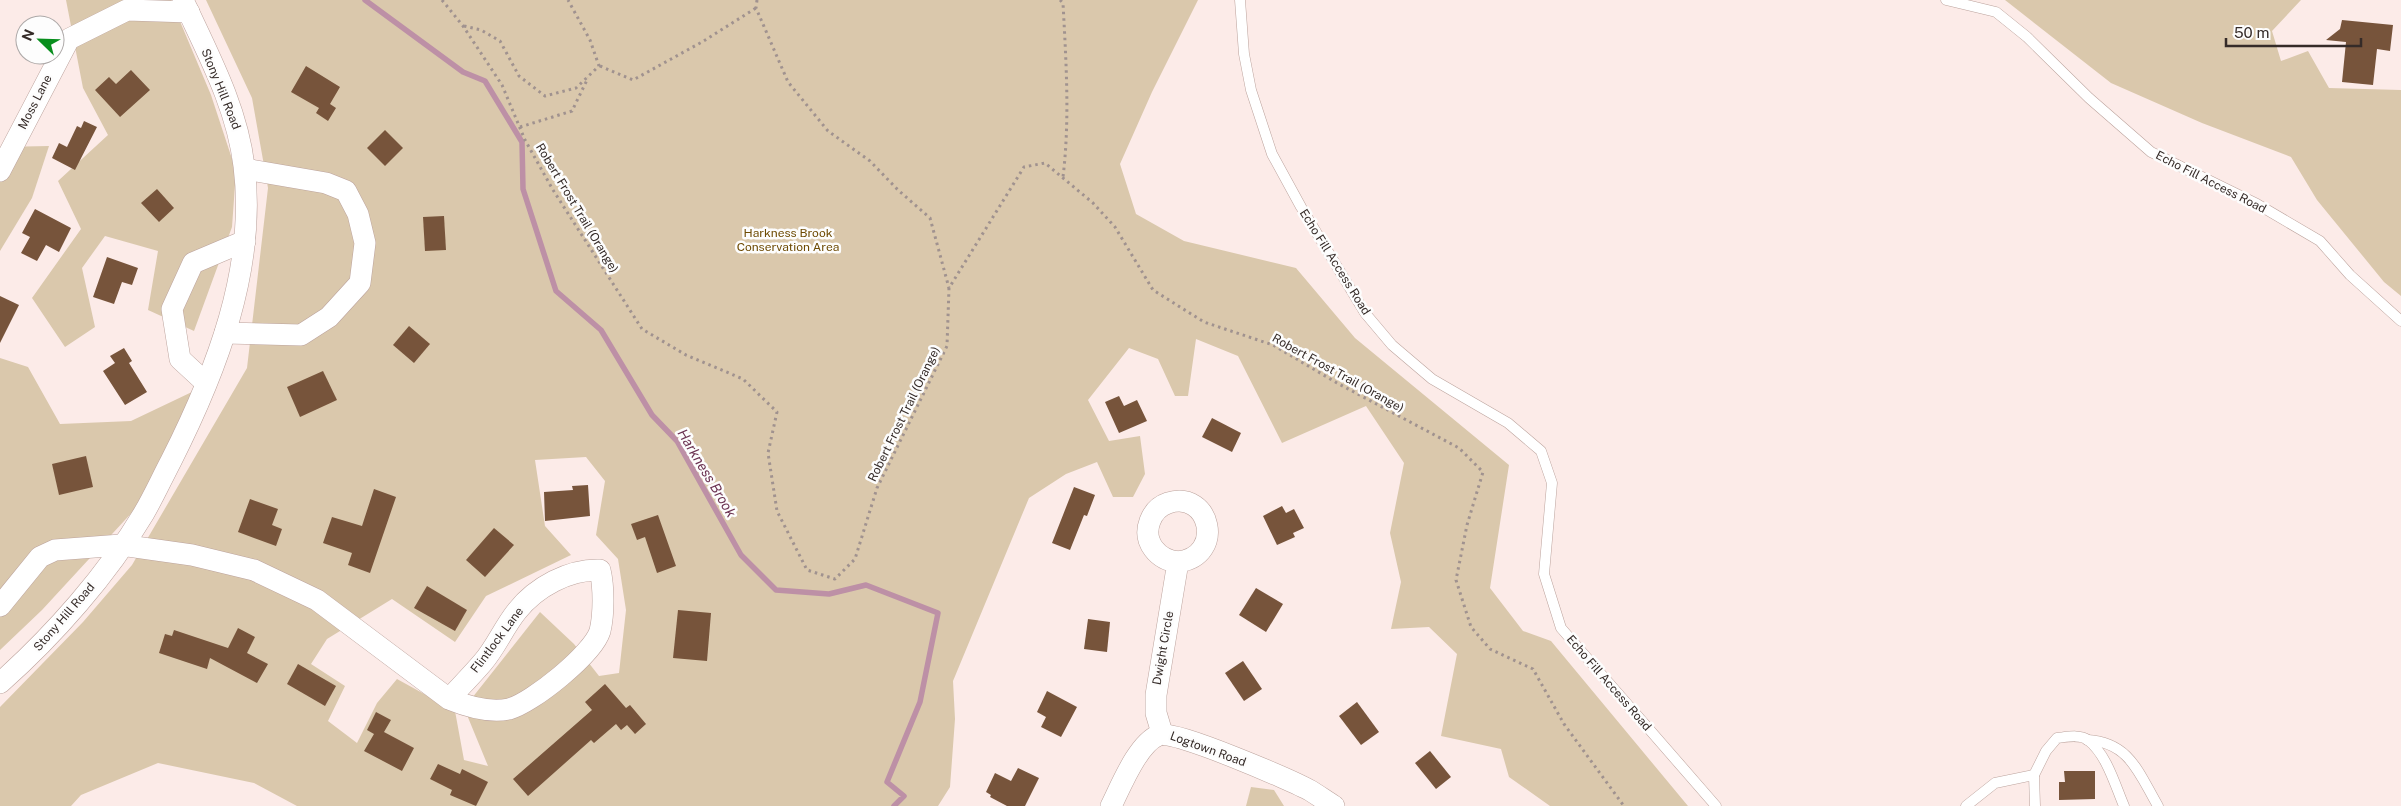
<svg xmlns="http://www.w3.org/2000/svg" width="2401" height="806" font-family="'Public Sans',sans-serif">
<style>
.green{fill:#dac8ac;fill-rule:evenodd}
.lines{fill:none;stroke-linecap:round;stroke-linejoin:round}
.stream{stroke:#bd90a6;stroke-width:5.5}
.building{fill:#77543b}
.lane-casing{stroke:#bca39d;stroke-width:11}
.street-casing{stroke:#bca39d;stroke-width:22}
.path{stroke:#a0928f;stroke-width:3;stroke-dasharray:2.5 4;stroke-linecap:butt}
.lane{stroke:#fff;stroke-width:10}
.street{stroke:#fff;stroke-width:21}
.labels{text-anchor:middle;stroke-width:5;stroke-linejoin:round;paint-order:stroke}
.street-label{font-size:12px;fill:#352b28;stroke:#fdfdfd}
.park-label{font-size:12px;fill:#6d4a02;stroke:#fdfdfd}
.water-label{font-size:14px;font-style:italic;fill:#6b3251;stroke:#fdfdfd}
</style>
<rect width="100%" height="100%" fill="#fcebe8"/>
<g class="green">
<polygon points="66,0 171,0 211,95 236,171 232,227 194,331 148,310 158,251 105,236 82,268 95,327 65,347 32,298 81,229 58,181 108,135 83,88"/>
<path d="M 206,0 L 1198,0 L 1152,92 L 1120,164 L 1136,214 L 1184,241 L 1296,268 L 1355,338 L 1509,465 L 1490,588 L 1523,631 L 1551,641 L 1688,806 L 1550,806 L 1509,777 L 1501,749 L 1441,736 L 1457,654 L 1429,627 L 1391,629 L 1401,582 L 1390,533 L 1404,463 L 1366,406 L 1282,443 L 1238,356 L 1196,339 L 1188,396 L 1175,396 L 1158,359 L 1129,348 L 1088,400 L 1109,441 L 1140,436 L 1145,474 L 1133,497 L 1113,497 L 1097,462 L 1066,474 L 1029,498 L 953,681 L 955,719 L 950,787 L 938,806 L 297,806 L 254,783 L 158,763 L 81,795 L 71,806 L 0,806 L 0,707 L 83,622 L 132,565 L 247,368 L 268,188 L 252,98 ZM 586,457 L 605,481 L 596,535 L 618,559 L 626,610 L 619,673 L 599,676 L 574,644 L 540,612 L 472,698 L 467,715 L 488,766 L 464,760 L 455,711 L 397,679 L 377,703 L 357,743 L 328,721 L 345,686 L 311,664 L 327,639 L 392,599 L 455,642 L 486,596 L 571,555 L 545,526 L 535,460 Z"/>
<polygon points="2005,0 2301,0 2272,31 2281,61 2308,51 2329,88 2401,90 2401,296 2384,282 2317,200 2291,157 2202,123 2111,83"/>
<polygon points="49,146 32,198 0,251 0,147"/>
<polygon points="0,358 28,367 60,424 131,421 194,391 148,495 42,610 0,650"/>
<polygon points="1251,787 1274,790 1284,806 1246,806"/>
</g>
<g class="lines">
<polyline class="stream" points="365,0 463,72 485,81 522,142 523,189 556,291 601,330 652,415 677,441 741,555 776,590 829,594 866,585 938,613 920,702 887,782 904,796 894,806"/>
</g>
<g class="building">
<polygon points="2342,20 2393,25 2390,51 2377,49 2373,85 2342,82 2346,42 2326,40 2340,29"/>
<polygon points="306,66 340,87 330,104 336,108 328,121 316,113 319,108 291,92"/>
<polygon points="131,70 150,90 120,117 95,90 109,77 116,84"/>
<polygon points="84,121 97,127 75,170 52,158 59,143 67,147 77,126 81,128"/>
<polygon points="385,130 403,148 385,166 367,148"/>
<polygon points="157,189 174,208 159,222 141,203"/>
<polygon points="35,209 71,228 59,252 46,245 37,261 21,253 30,237 22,233"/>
<polygon points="444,216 446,250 425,251 423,217"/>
<polygon points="107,257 138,268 132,285 122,282 114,304 93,297"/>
<polygon points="0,296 19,305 0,343"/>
<polygon points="409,326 430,344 414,363 393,345"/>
<polygon points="124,348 132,361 129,363 147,392 125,405 103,371 115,363 110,356"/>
<polygon points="323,371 337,400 300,417 287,387"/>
<polygon points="1119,396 1124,406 1137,400 1147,421 1119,433 1105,402"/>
<polygon points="1212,418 1241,433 1232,452 1202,437"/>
<polygon points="86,456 93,487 59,495 52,464"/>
<polygon points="588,485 590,516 545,521 544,492 573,490 572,486"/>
<polygon points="1074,487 1095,495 1087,516 1084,515 1070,550 1052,543"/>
<polygon points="374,489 396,497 370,573 348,565 352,553 323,543 332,517 362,526"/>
<polygon points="250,499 278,509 272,525 282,529 276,546 238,532"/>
<polygon points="1282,506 1286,513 1294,509 1304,528 1293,533 1295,537 1277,545 1263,516"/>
<polygon points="658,515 676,566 657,573 645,537 637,540 631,524"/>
<polygon points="494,528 514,545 485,577 466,560"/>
<polygon points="427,586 467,610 455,631 414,608"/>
<polygon points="1256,588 1283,604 1266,632 1239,615"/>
<polygon points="678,610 711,613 707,661 673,658"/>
<polygon points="1088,619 1110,622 1107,652 1084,649"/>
<polygon points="238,628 255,637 247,653 268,664 257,683 210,658 207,669 159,653 165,634 172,636 174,630 228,648"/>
<polygon points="1243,661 1262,689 1244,701 1225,673"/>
<polygon points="298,664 336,686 325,706 287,684"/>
<polygon points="605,684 626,708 630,705 646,724 635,734 627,725 621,730 616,724 594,743 591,740 528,796 513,779 592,710 585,702"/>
<polygon points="1047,691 1077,707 1061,737 1041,727 1046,717 1037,712"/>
<polygon points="1357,702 1379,732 1361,745 1339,716"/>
<polygon points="376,712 391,720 384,732 414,748 402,771 364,751 374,734 367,730"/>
<polygon points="1430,751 1451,777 1436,789 1415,763"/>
<polygon points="438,764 460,774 462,769 488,782 476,806 450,795 452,790 430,779"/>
<polygon points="1018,768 1039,778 1025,806 1007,806 990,797 991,795 986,792 995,773 1011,781"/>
<polygon points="2064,771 2095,771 2095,799 2059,800 2059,782 2065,782"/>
</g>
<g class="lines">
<defs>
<g id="lane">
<polyline points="1240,0 1244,54 1251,90 1272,154 1301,207 1365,313 1392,345 1432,379 1508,423 1541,451 1552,483 1544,574 1561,628 1716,806"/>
<polyline points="1946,0 1996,12 2027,37 2089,98 2151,152 2257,204 2320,241 2350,275 2401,321"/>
<path d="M 2087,740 C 2130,742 2139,774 2158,806"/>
<path d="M 2034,775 L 2046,751 L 2057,738 C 2067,737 2080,734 2088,740 C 2107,755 2115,785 2124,806"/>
<polyline points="1966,806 1995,783 2034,775 2035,806"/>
</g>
<g id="street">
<polyline points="0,171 69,39 127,10 189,12"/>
<polyline points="225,333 301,335 329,317 360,283 365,243 358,214 346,191 326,183 245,169"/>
<polyline points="206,383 180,359 172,309 193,263 245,241"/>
<path d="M 0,606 L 40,557 L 55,550 L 121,545 L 192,555 L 254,570 L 317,600 L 449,699 C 466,706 490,713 509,709 C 532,703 593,654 600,631 C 604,614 604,587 600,570 C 569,569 536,587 517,611 C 504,627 496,647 483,662 C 472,675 460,687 449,699"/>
<path d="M 0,683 C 54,635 107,575 144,513 C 154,496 162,478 171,461 C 216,372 257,268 244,166 C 237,107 208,54 183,0"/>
<path d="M 1162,733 L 1156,713 L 1156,695 L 1178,562 C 1158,560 1142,542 1150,521 C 1153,513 1159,506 1168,503 C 1210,489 1226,556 1178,562"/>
<path d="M 1111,806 C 1121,786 1138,743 1159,735 C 1173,729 1293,781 1311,791 C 1319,796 1326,801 1334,806"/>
</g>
</defs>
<use href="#lane" class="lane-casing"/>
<use href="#street" class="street-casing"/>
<g class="path">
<polyline points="442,0 463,26 502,85 525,140 553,190 642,329 686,355 743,379 777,412 768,453 777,511 807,570 835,579 855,559 877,488 947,346 949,288 1024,167 1045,163 1093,203 1115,227 1153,290 1204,322 1273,345 1337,383 1459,448 1483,472 1467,525 1456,580 1471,627 1490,649 1533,669 1564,724 1624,806"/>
<polyline points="757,0 756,8 788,82 828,131 870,161 898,190 930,218 949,288"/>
<path d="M 1060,0 L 1063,3 C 1066,61 1070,119 1063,177"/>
<polyline points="464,26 481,30 500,41 519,76 545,96 576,88 599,66 590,40 568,0"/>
<polyline points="600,66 633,80 702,42 756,8"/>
<polyline points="520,127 572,111 588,78"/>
</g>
<use href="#lane" class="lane"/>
<use href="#street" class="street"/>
</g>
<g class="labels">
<g class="street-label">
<text transform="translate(221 89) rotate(68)" y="4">Stony Hill Road</text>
<text transform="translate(35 102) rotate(-63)" y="4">Moss Lane</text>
<text transform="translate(2211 182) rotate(27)" y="4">Echo Fill Access Road</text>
<text transform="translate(577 208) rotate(59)" y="4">Robert Frost Trail (Orange)</text>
<text transform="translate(1335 262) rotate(58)" y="4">Echo Fill Access Road</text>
<text transform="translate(1338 373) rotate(29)" y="4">Robert Frost Trail (Orange)</text>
<text transform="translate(904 414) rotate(-64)" y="4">Robert Frost Trail (Orange)</text>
<text transform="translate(64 617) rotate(-49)" y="4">Stony Hill Road</text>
<text transform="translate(497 640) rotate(-53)" y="4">Flintlock Lane</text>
<text transform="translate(1163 648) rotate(-80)" y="4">Dwight Circle</text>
<text transform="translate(1609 683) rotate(49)" y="4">Echo Fill Access Road</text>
<text transform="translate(1208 749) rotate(20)" y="4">Logtown Road</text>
</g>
<g class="park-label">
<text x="788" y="237">Harkness Brook<tspan x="788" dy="14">Conservation Area</tspan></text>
</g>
<g class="water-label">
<text transform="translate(707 473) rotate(59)" y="5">Harkness Brook</text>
</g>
</g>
<g transform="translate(40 40) rotate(293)"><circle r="24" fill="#fdfdfd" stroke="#ada9a8"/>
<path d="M0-4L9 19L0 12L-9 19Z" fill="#088e1d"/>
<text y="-8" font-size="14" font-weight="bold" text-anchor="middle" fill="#352b28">N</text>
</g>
<path d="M2226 38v8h135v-8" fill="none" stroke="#352b28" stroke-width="2.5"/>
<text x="2234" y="38" font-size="15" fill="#352b28" stroke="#fdfdfd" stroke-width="4" paint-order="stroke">50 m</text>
</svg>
